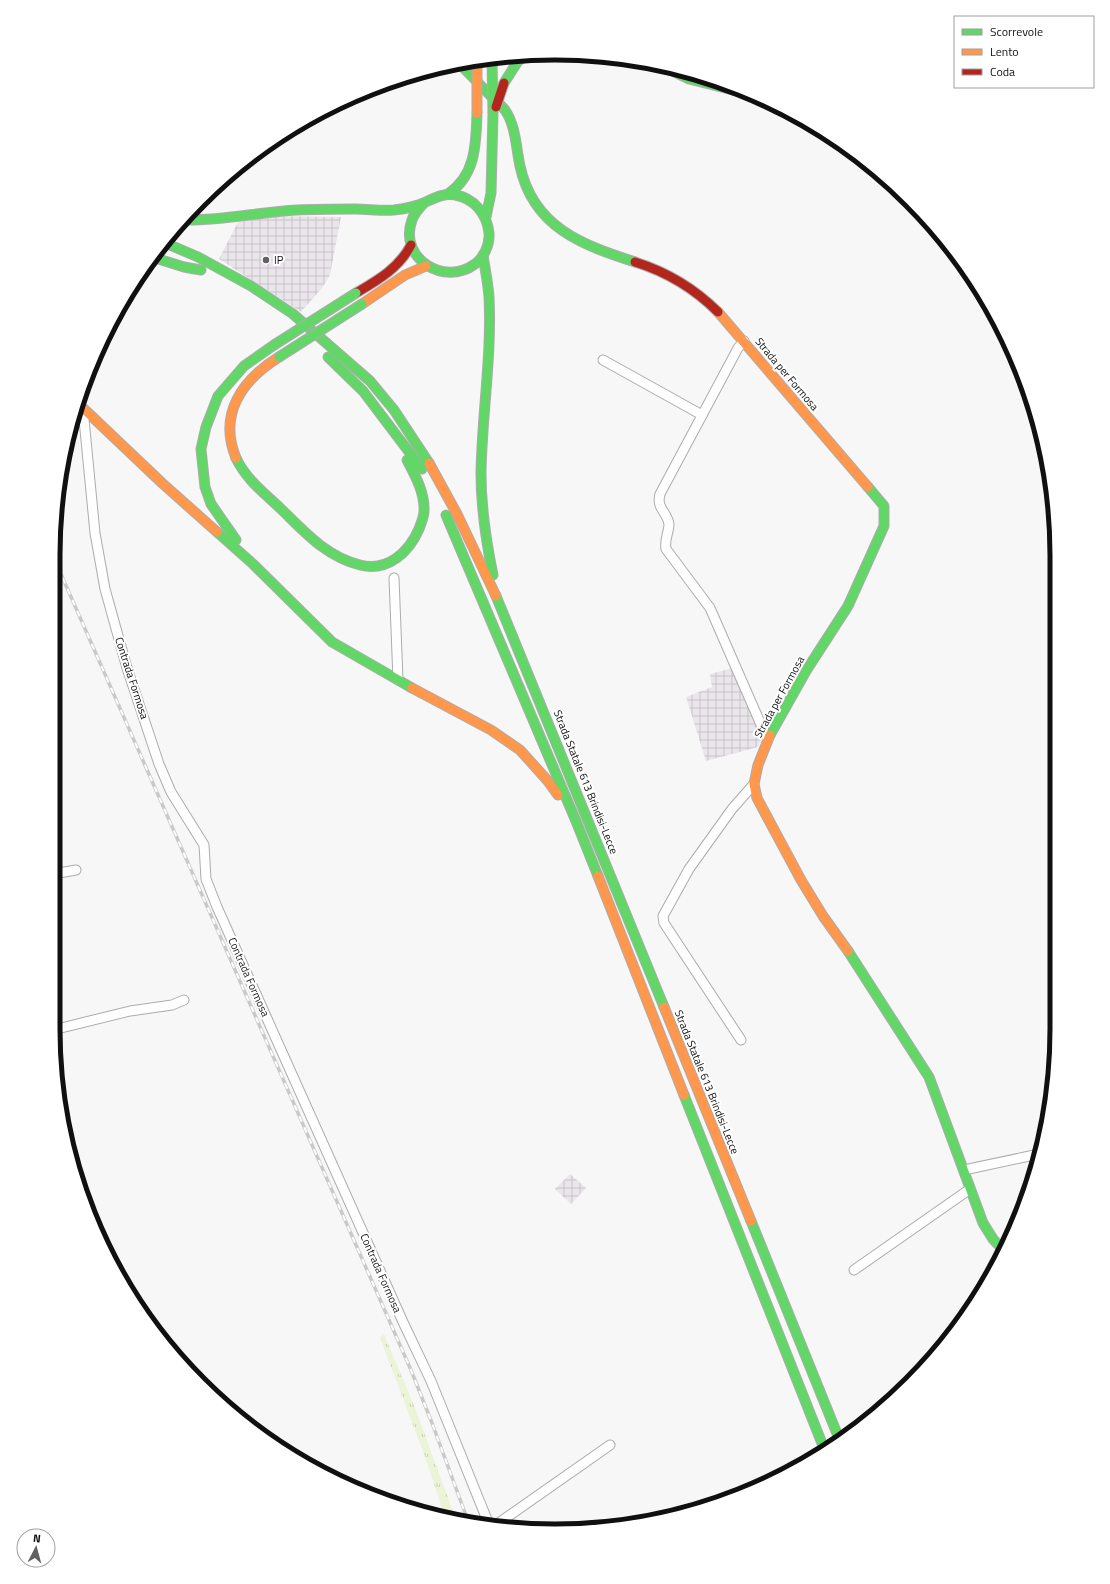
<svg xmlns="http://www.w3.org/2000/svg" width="1110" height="1584" font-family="'Titillium Web',sans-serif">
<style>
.industrial{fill:url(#industrial-grid)}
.grass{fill:url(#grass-tufts)}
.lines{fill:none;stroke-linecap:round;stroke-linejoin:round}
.street-casing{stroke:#acacac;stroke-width:11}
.fast-casing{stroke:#acacac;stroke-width:11}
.slow-casing{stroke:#acacac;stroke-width:11}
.jam-casing{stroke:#acacac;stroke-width:11}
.street{stroke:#fefefe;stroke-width:9}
.fast{stroke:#63d668;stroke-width:9}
.slow{stroke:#ff974d;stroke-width:9}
.jam{stroke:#b3261e;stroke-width:9}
.rail-casing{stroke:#cac9ca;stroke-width:3.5}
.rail{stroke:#fff;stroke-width:2;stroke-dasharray:6;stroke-linecap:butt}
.fast-bridge-casing{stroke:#acacac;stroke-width:11;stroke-linecap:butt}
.slow-bridge-casing{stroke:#acacac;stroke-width:11;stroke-linecap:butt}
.jam-bridge-casing{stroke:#acacac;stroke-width:11;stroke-linecap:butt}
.fast-bridge{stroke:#63d668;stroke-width:9}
.slow-bridge{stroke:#ff974d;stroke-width:9}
.jam-bridge{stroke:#b3261e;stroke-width:9}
.poi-dot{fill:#626162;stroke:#fff;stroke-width:1.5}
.labels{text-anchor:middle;stroke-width:4;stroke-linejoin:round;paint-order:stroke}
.poi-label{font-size:11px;fill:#111011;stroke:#fff;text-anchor:start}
.street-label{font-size:11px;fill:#111011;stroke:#fff}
.rim{fill:none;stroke:#111011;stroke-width:5}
</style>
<defs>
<pattern id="industrial-grid" width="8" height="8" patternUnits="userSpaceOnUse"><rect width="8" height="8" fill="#e9e5eb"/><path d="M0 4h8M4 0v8" fill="none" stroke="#c7c3c8"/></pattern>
<pattern id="grass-tufts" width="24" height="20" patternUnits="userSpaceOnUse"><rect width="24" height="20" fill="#ebf4d6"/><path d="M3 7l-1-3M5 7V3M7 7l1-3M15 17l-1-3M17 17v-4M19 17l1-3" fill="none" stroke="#c8d0b7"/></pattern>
</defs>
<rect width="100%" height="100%" fill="#f8f7f8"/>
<g class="industrial">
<polygon points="280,216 341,217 330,275 322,288 301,312 219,259 238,222"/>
<polygon points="733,668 762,735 758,747 706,761 686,697 712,687 710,674"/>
<polygon points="570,1174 586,1188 571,1204 555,1189"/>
</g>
<polygon class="grass" points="384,1334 417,1413 455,1517 444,1514 424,1454 380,1338"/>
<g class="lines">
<defs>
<g id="street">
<path d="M 744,341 L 738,348 L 660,494 C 656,509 667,511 669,524 C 669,532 664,540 666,549 L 710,608 L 762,727 L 768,738"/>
<polyline points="603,360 702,415"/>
<polyline points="83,409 95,533 105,589 127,668 159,764 171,792 204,845 206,879 217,907 403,1322 431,1381 490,1527"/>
<polyline points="394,578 398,680"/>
<polyline points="53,874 76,870"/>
<polyline points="53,1030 130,1011 172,1005 184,1000"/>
<polyline points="741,1040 664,923 663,916 689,869 732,809 754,784"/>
<polyline points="964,1170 1039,1154"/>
<polyline points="854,1270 970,1189"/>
<polyline points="493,1527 610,1445"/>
</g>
<g id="fast">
<path d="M 458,62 C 469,73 479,84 490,95 C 495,100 501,105 505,110 C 516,126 516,148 520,166 C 533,227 582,245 635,262"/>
<polyline points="656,63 689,79 753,95"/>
<polyline points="504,83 518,61 525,56"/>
<polyline points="747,92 765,101"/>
<path d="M 448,194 C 476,175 476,144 477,113"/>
<polyline points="486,217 491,193 493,113"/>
<path d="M 183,220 C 222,221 259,212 297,210 C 317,209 336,209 355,209 C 368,209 381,211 394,210 C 402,209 410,208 418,205 C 430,201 442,192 455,195 C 474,198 487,214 489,233 C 490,244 484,258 475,264 C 444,287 398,258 412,220 C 414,214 419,208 424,203"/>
<polyline points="163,242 198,257 251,286 293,314 370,381 394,410 429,463"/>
<path d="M 483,255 C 485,269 488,283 489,297 C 492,355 482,414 481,473 C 481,508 486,541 493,575"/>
<polyline points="152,257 184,267 201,270"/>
<polyline points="328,357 363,391 422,469"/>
<path d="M 236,458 C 246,479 263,492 280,508 C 304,531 326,557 360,565 C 388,572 409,552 419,529 C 421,523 424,517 424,511 C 425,493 415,475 407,460"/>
<polyline points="446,515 576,821 598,876"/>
<polyline points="217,532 253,564 332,642 412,688"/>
<polyline points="236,540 211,504 205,487 201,449 206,427 218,396 244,366 274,345"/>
<polyline points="496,596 664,1007"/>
<polyline points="770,735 806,671 848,606 884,526 884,506 868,487"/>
<polyline points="848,951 929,1077 983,1223 993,1239 1003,1250"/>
<polyline points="684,1095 825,1451"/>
<polyline points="751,1221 840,1441"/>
</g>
<g id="slow">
<polyline points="362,304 405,275 426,266"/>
<polyline points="718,312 868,487"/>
<polyline points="83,408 162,483 217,532"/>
<path d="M 236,458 C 218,414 242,380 279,357"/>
<polyline points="429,463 457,514 496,596"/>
<polyline points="412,688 491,730 520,750 547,780 558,795"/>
<polyline points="770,735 758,765 754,784 757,798 801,880 823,916 848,951"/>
<polyline points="598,876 684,1095"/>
<polyline points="664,1007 751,1221"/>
</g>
<g id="jam">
<path d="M 635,262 C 667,272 694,288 718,312"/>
<path d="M 356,293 C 378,280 399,268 411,245"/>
</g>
</defs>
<use href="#street" class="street-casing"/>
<use href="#fast" class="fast-casing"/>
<use href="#slow" class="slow-casing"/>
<use href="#jam" class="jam-casing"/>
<use href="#street" class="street"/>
<use href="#fast" class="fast"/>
<use href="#slow" class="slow"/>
<use href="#jam" class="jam"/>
<defs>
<polyline id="rail" points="53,556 411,1370 432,1423 468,1521"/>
</defs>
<use href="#rail" class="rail-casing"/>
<use href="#rail" class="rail"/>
<defs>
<g id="fast-bridge">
<polyline points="492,59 493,113"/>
<polyline points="274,345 356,293"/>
<polyline points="279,357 362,304"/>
</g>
<polyline id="slow-bridge" points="477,61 477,113"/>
<polyline id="jam-bridge" points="496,107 504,83"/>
</defs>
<use href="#fast-bridge" class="fast-bridge-casing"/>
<use href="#slow-bridge" class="slow-bridge-casing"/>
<use href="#jam-bridge" class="jam-bridge-casing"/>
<use href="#fast-bridge" class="fast-bridge"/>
<use href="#slow-bridge" class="slow-bridge"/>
<use href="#jam-bridge" class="jam-bridge"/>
</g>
<circle class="poi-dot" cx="266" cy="260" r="4"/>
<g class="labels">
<g class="poi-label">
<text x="274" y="264">IP</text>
</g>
<g class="street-label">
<text transform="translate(787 374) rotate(50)" y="4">Strada per Formosa</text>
<text transform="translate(132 678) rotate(72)" y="4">Contrada Formosa</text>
<text transform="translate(779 697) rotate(-61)" y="4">Strada per Formosa</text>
<text transform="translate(586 782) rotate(68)" y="4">Strada Statale 613 Brindisi-Lecce</text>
<text transform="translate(249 977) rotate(66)" y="4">Contrada Formosa</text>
<text transform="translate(707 1082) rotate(68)" y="4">Strada Statale 613 Brindisi-Lecce</text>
<text transform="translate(381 1273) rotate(66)" y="4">Contrada Formosa</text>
</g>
</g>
<path d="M0 0H1110V1584H0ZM555 60H555A495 495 0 0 1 1050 555V1029A495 495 0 0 1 555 1524H555A495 495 0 0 1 60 1029V555A495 495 0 0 1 555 60Z" fill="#fff" fill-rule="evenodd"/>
<path class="rim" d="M555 60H555A495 495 0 0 1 1050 555V1029A495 495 0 0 1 555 1524H555A495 495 0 0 1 60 1029V555A495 495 0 0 1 555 60Z"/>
<rect x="954" y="16" width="140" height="72" fill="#ffffff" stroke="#a09fa0"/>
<rect x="962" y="29" width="20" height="6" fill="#63d668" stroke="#a09fa0"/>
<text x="990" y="36" font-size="12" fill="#111011">Scorrevole</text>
<rect x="962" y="49" width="20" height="6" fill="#ff974d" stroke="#a09fa0"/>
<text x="990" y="56" font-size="12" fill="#111011">Lento</text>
<rect x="962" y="69" width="20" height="6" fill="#b3261e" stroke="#a09fa0"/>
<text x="990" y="76" font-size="12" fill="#111011">Coda</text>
<g transform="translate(36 1548) rotate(6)"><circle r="19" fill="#ffffff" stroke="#a09fa0"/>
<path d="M0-3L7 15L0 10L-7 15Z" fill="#626162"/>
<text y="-6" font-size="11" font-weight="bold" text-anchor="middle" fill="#111011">N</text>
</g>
</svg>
